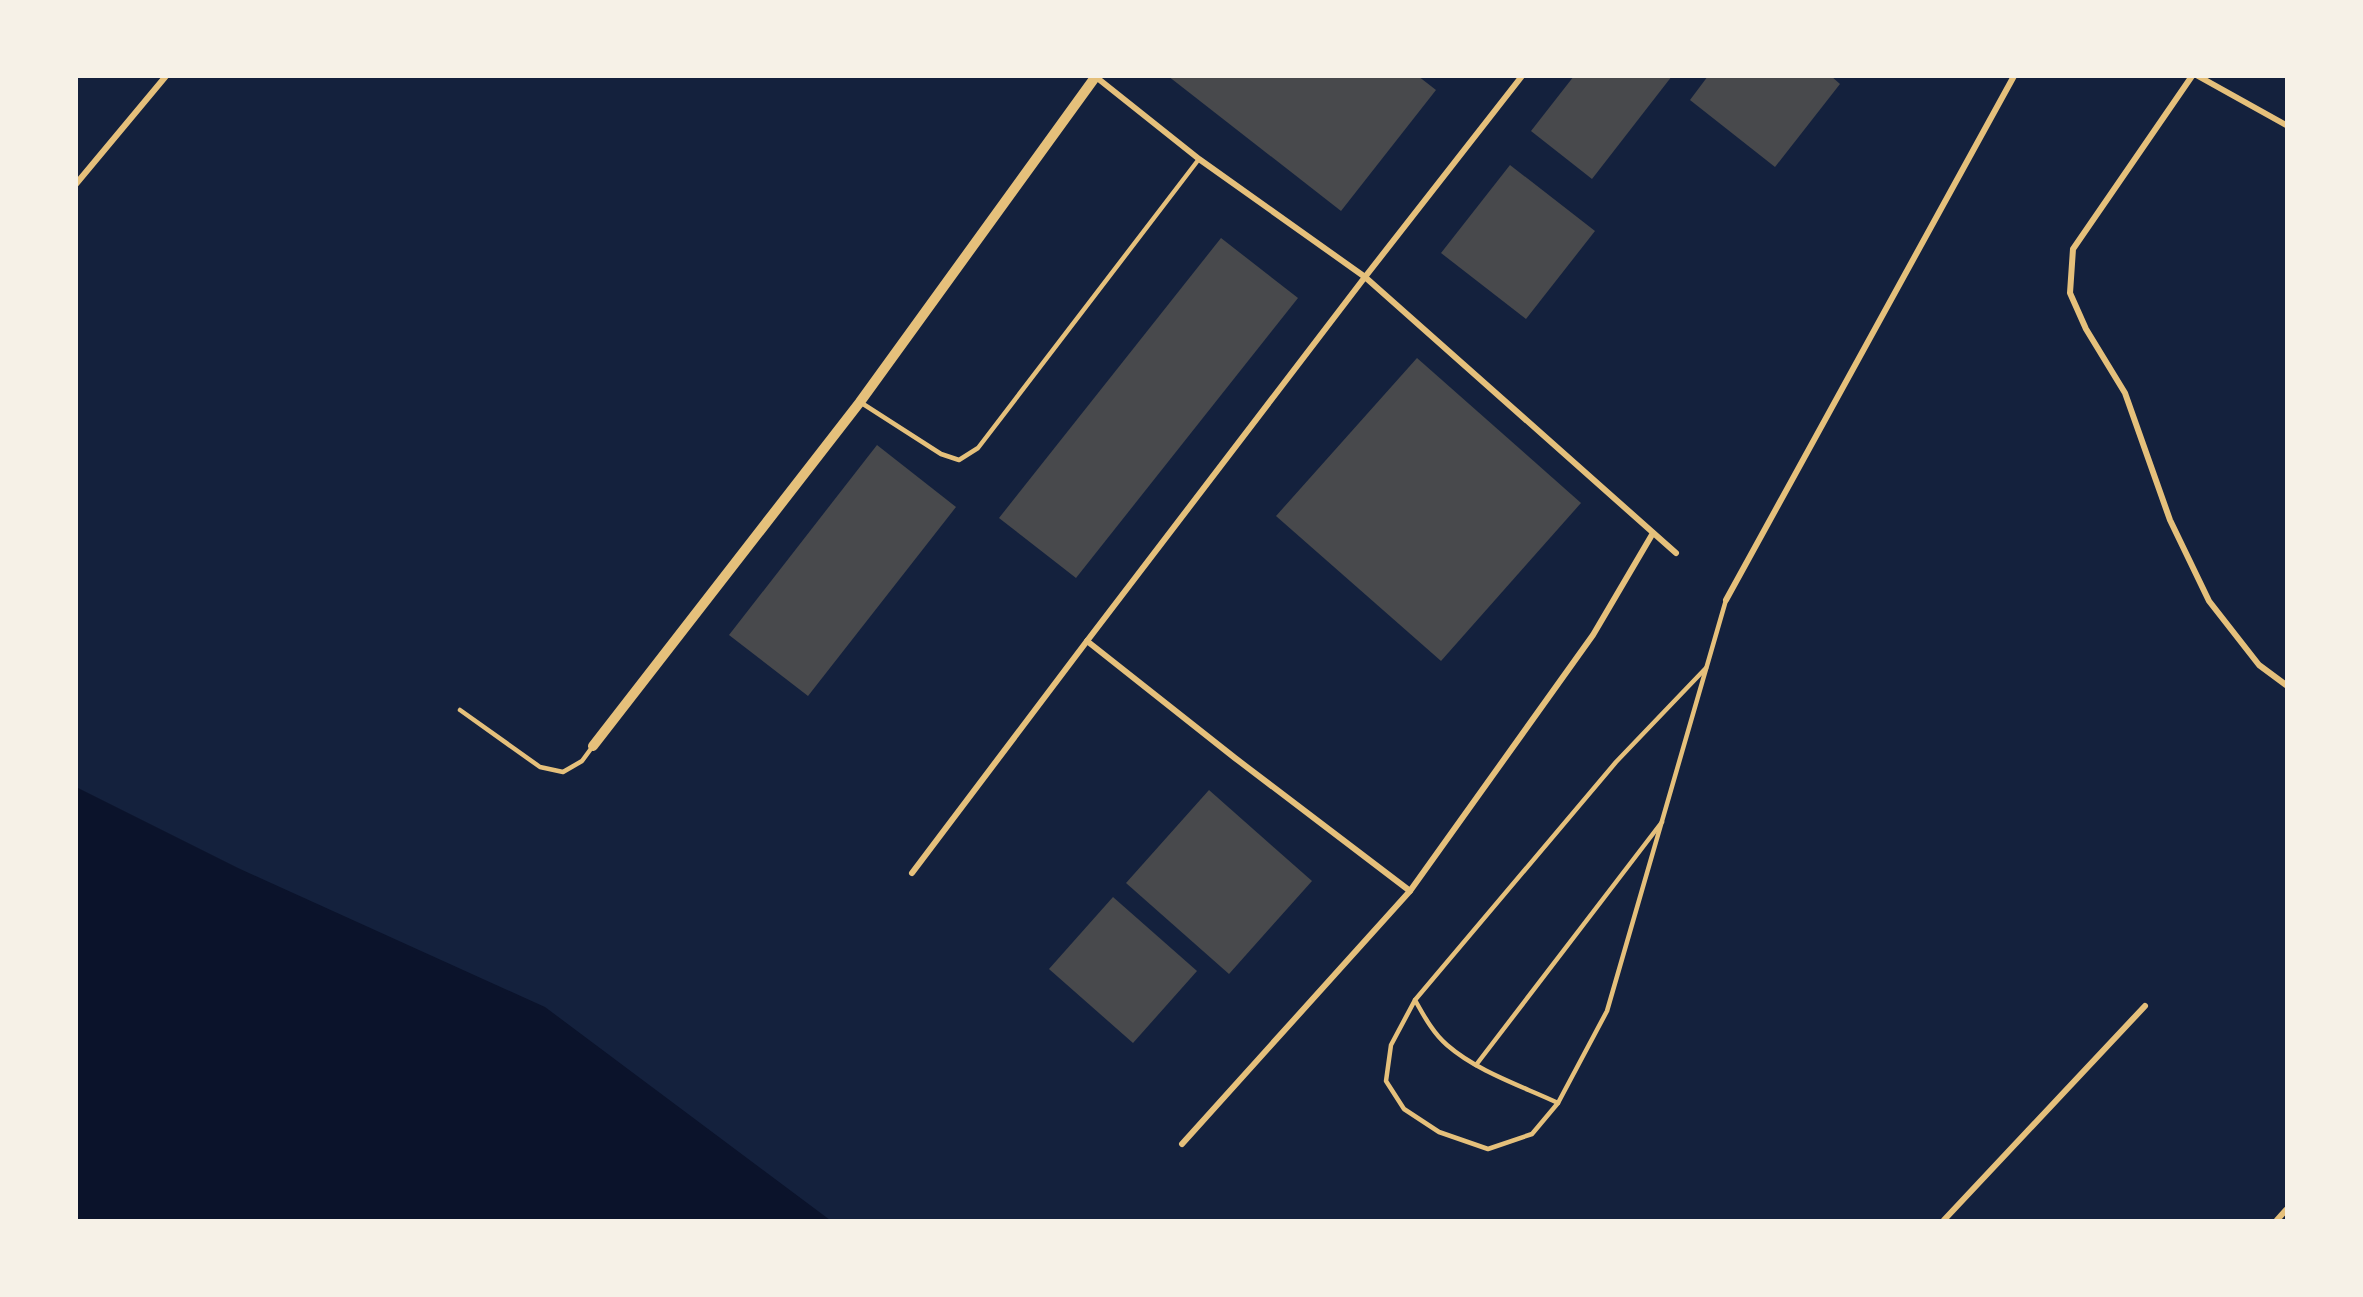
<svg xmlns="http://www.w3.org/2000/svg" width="2363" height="1297" font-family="'DejaVu Sans',sans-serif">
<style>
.water{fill:#0b132b}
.building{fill:#48494c}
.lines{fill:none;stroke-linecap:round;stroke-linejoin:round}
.service{stroke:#e5c07b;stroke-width:4.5}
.minor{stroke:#e5c07b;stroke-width:6}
.tertiary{stroke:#e5c07b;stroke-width:10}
</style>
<rect width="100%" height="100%" fill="#14213d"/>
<polygon class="water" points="76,787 238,868 545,1007 830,1220 77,1220"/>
<g class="building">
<polygon points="1168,76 1418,76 1436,90 1341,211"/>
<polygon points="1574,76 1672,76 1592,179 1531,131"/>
<polygon points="1708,76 1831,76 1840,84 1775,167 1690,100"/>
<polygon points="1510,165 1595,231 1526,319 1441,253"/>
<polygon points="1221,238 1298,298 1076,578 999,518"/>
<polygon points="1417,358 1581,503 1441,661 1276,516"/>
<polygon points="877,445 956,507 808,696 729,635"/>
<polygon points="1209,790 1312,881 1229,974 1126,883"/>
<polygon points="1113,897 1197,971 1133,1043 1049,969"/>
</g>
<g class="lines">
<g class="service">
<polyline points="860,402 941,454 959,460 978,448 1199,159"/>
<polyline points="460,710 540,767 563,772 582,761 593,746"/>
<polyline points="1415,1000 1391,1045 1386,1081 1404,1109 1439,1132 1488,1149 1532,1134 1558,1103 1607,1011 1726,600"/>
<polyline points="1476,1065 1662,822"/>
<path d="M 1558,1103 C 1522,1086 1478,1072 1447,1045 C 1433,1033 1424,1016 1415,1000 L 1616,762 L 1706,668"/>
</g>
<g class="minor">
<polyline points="2192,76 2073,249 2070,293 2086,329 2125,393 2170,520 2209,601 2259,665 2286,685"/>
<polyline points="2198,76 2286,125"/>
<polyline points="1096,77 1199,159 1365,277 1676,553"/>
<polyline points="76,184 166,76"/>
<polyline points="1726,600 2014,76"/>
<polyline points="912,873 1087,641"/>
<polyline points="1410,891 1235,758 1087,641 1365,277 1522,76"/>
<polyline points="1182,1144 1410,891 1593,635 1653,533"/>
<polyline points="1944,1220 2145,1006"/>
<polyline points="2277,1220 2286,1210"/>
</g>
<polyline class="tertiary" points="593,746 860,402 1096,76"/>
</g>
<rect width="2363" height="1297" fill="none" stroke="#f6f1e7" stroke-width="156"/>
</svg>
